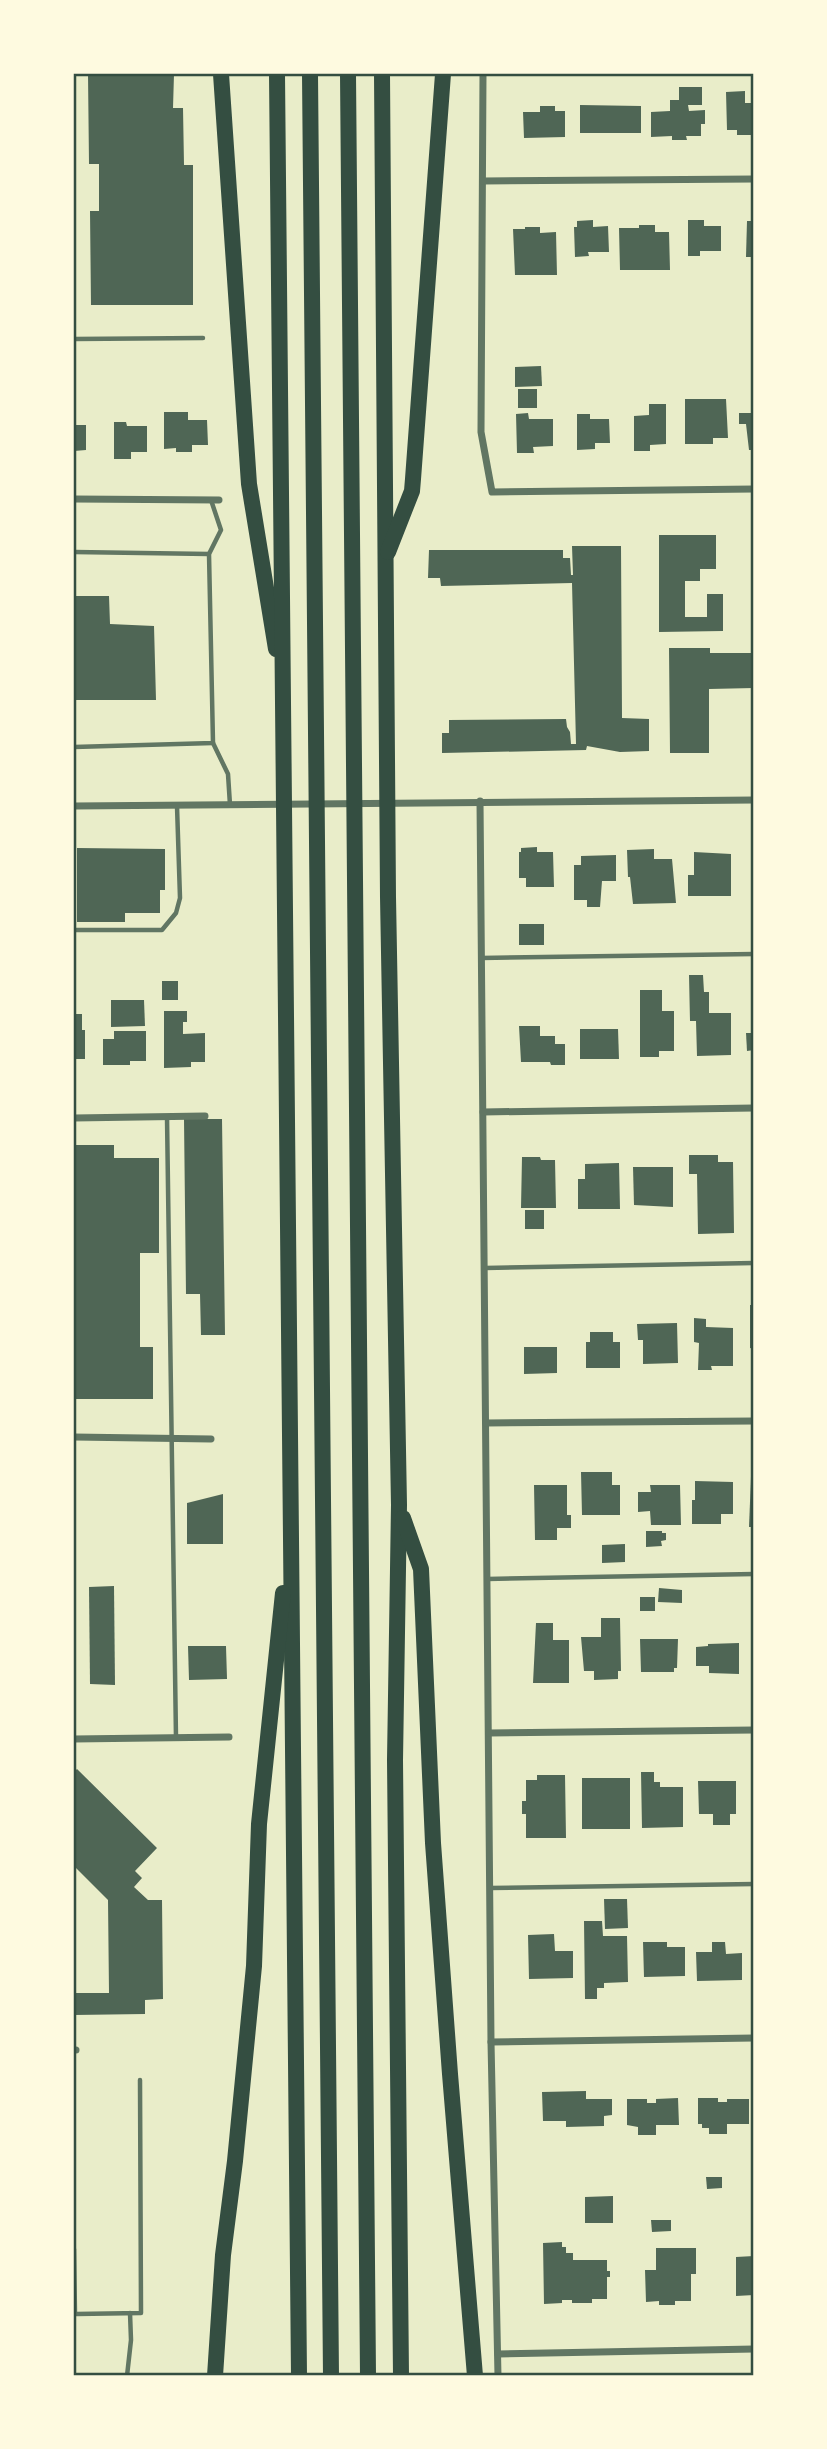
<svg xmlns="http://www.w3.org/2000/svg" width="827" height="2449" font-family="'Public Sans',sans-serif">
<style>
.building{fill:#4f6655}
.lines{fill:none;stroke-linecap:round;stroke-linejoin:round}
.service{stroke:#617663;stroke-width:4.5}
.minor{stroke:#617663;stroke-width:7}
.motorway{stroke:#344e41;stroke-width:16}
.neatline{fill:none;stroke:#344e41;stroke-width:2.5}
</style>
<rect width="100%" height="100%" fill="#e9edc9"/>
<g class="building">
<polygon points="88,74 174,74 173,108 183,108 184,165 193,165 193,305 91,305 90,211 99,211 99,164 89,164"/>
<polygon points="679,87 702,87 702,105 688,105 689,111 705,110 705,124 701,124 701,136 686,136 687,140 672,140 672,136 651,137 651,112 670,111 670,100 679,100"/>
<polygon points="745,91 745,103 754,103 753,135 737,135 737,130 727,130 726,92"/>
<polygon points="580,105 641,106 641,133 580,133"/>
<polygon points="540,106 555,106 555,111 565,111 565,137 524,138 523,112 540,112"/>
<polygon points="593,220 593,227 608,226 609,252 588,252 589,256 575,257 574,227 577,227 577,221"/>
<polygon points="688,220 704,220 704,226 721,226 721,251 700,251 700,256 688,256"/>
<polygon points="747,221 754,221 754,257 746,257"/>
<polygon points="639,225 655,225 655,232 669,232 670,270 620,270 619,228 639,228"/>
<polygon points="525,227 540,227 540,233 556,232 557,275 515,275 513,229 525,229"/>
<polygon points="541,366 542,386 515,387 515,367"/>
<rect x="518" y="389" width="19" height="19"/>
<polygon points="685,399 726,399 728,438 713,438 713,444 685,444"/>
<polygon points="649,404 666,404 666,444 650,445 650,451 634,451 634,416 649,415"/>
<polygon points="164,412 188,412 188,420 207,420 208,445 192,445 192,452 176,452 176,448 164,449"/>
<polygon points="528,413 529,419 553,419 553,446 533,447 534,453 517,453 516,414"/>
<polygon points="739,413 754,413 754,450 749,450 746,424 739,424"/>
<polygon points="577,414 590,414 590,419 609,419 610,443 595,443 595,449 577,450"/>
<polygon points="114,422 126,422 127,426 147,426 147,452 131,452 131,459 114,459"/>
<polygon points="74,425 86,425 86,450 74,451"/>
<polygon points="659,535 716,535 716,569 700,569 700,581 685,581 685,617 707,617 707,594 723,594 723,631 659,632"/>
<polygon points="572,546 621,546 622,718 649,719 649,751 620,752 587,746 586,750 442,753 442,733 449,733 449,720 566,719 567,727 570,732 571,744 576,744 572,583 441,586 440,578 428,578 429,550 563,550 563,558 570,558 571,575 573,575"/>
<polygon points="74,596 109,596 110,624 154,626 156,700 74,700"/>
<polygon points="669,648 710,648 710,653 754,653 754,688 709,689 709,753 670,753"/>
<polygon points="537,847 537,852 553,852 554,887 526,887 526,878 519,878 519,852 521,852 521,848"/>
<polygon points="77,848 165,849 165,890 160,890 160,913 125,913 125,922 77,922"/>
<polygon points="654,849 654,859 672,859 676,903 633,904 630,877 628,877 627,850"/>
<polygon points="694,852 731,854 731,896 688,896 688,875 694,875"/>
<polygon points="616,855 616,881 602,881 600,907 587,907 587,900 574,900 574,865 581,865 581,856"/>
<rect x="519" y="924" width="25" height="21"/>
<polygon points="689,975 703,975 704,992 709,992 709,1013 731,1013 731,1055 697,1056 696,1021 690,1021"/>
<rect x="162" y="981" width="16" height="19"/>
<polygon points="640,990 662,990 662,1011 674,1011 674,1051 659,1051 659,1057 640,1057"/>
<polygon points="111,1000 144,1000 145,1026 111,1027"/>
<polygon points="164,1011 187,1011 187,1022 183,1022 183,1034 205,1033 205,1062 191,1062 191,1067 164,1068"/>
<polygon points="74,1014 82,1014 82,1030 85,1030 85,1059 74,1059"/>
<polygon points="519,1026 540,1026 540,1036 555,1036 555,1044 565,1044 565,1065 551,1065 550,1062 521,1062"/>
<polygon points="580,1029 618,1029 619,1059 580,1059"/>
<polygon points="114,1031 146,1031 146,1061 130,1061 130,1065 103,1065 103,1039 114,1039"/>
<polygon points="746,1033 754,1033 754,1050 747,1051"/>
<polygon points="184,1119 222,1119 225,1335 201,1335 200,1294 186,1294"/>
<polygon points="74,1145 114,1145 114,1158 159,1158 159,1253 140,1253 140,1347 153,1347 153,1399 74,1399"/>
<polygon points="689,1155 718,1155 718,1162 733,1162 734,1233 698,1234 697,1174 689,1174"/>
<polygon points="522,1157 540,1157 541,1160 555,1160 556,1208 521,1208"/>
<polygon points="619,1163 620,1209 578,1209 578,1179 585,1179 585,1164"/>
<polygon points="633,1167 673,1167 673,1207 634,1205"/>
<rect x="525" y="1210" width="19" height="19"/>
<polygon points="750,1305 754,1305 754,1349 750,1348"/>
<polygon points="694,1318 706,1319 706,1327 733,1328 733,1366 711,1366 712,1370 698,1370 699,1343 694,1342"/>
<polygon points="677,1323 678,1363 643,1364 643,1340 638,1340 637,1324"/>
<polygon points="590,1332 613,1332 613,1342 620,1342 620,1368 586,1368 586,1342 590,1342"/>
<polygon points="524,1347 557,1347 557,1373 524,1374"/>
<polygon points="581,1472 612,1472 612,1485 620,1485 620,1515 582,1515"/>
<polygon points="751,1477 754,1477 754,1527 749,1527"/>
<polygon points="695,1481 733,1482 733,1514 721,1514 721,1524 692,1524 692,1500 695,1500"/>
<polygon points="534,1485 567,1485 567,1515 571,1515 571,1528 557,1528 557,1540 535,1540"/>
<polygon points="650,1485 680,1485 681,1525 651,1525 650,1511 638,1512 638,1492 651,1492"/>
<polygon points="223,1494 223,1544 187,1544 187,1503"/>
<polygon points="646,1531 662,1531 662,1533 666,1533 666,1540 661,1541 662,1546 646,1547"/>
<polygon points="625,1544 625,1562 602,1563 602,1545"/>
<polygon points="114,1586 115,1685 90,1684 89,1587"/>
<polygon points="659,1588 682,1590 682,1603 658,1602"/>
<rect x="640" y="1597" width="15" height="14"/>
<polygon points="601,1618 620,1618 621,1671 618,1671 618,1679 594,1680 594,1671 584,1671 581,1637 601,1637"/>
<polygon points="536,1623 553,1623 553,1640 569,1640 569,1683 533,1683"/>
<polygon points="640,1639 678,1639 677,1668 674,1668 674,1672 641,1672"/>
<polygon points="739,1643 739,1674 709,1673 709,1666 696,1666 696,1647 708,1646 708,1644"/>
<polygon points="188,1646 226,1646 227,1679 189,1680"/>
<polygon points="77,1769 157,1848 135,1871 142,1878 134,1887 148,1900 162,1900 163,1999 145,2000 145,2014 74,2015 74,1993 109,1993 108,1900 74,1866 74,1772"/>
<polygon points="641,1772 654,1772 654,1782 660,1782 660,1787 683,1787 683,1827 642,1828"/>
<polygon points="537,1775 565,1775 566,1838 526,1838 526,1814 522,1814 522,1801 526,1801 526,1780 537,1780"/>
<rect x="582" y="1778" width="48" height="51"/>
<polygon points="698,1781 736,1781 736,1814 730,1814 730,1825 713,1825 713,1814 699,1814"/>
<polygon points="604,1899 627,1899 628,1928 605,1929"/>
<polygon points="584,1921 602,1921 603,1936 627,1936 628,1982 604,1983 604,1988 597,1988 597,1999 585,1999"/>
<polygon points="554,1934 555,1951 573,1951 573,1978 529,1979 528,1935"/>
<polygon points="643,1942 667,1942 667,1947 685,1947 685,1976 644,1977"/>
<polygon points="712,1942 725,1942 726,1954 742,1953 742,1980 697,1981 696,1952 712,1952"/>
<polygon points="586,2091 586,2099 612,2099 612,2115 604,2116 604,2126 566,2127 566,2121 543,2121 542,2092"/>
<polygon points="678,2098 679,2125 656,2125 656,2135 638,2135 638,2127 627,2125 627,2099 647,2099 647,2103 656,2103 656,2099"/>
<polygon points="698,2098 718,2098 718,2102 727,2102 727,2099 749,2099 749,2124 727,2124 727,2134 709,2134 709,2128 702,2128 702,2124 698,2124"/>
<polygon points="706,2177 722,2177 722,2188 707,2189"/>
<polygon points="613,2196 613,2223 585,2223 585,2197"/>
<polygon points="651,2220 671,2220 671,2231 652,2232"/>
<polygon points="562,2242 562,2247 566,2247 566,2253 573,2253 573,2260 607,2260 607,2271 610,2271 610,2277 607,2277 607,2299 592,2299 592,2303 572,2303 572,2300 562,2300 562,2303 544,2304 543,2243"/>
<polygon points="656,2248 696,2248 696,2274 691,2274 691,2301 675,2301 675,2305 659,2305 659,2301 646,2302 645,2270 656,2270"/>
<polygon points="754,2256 754,2295 736,2296 736,2257"/>
</g>
<g class="lines">
<g class="service">
<polyline points="74,339 203,338"/>
<polyline points="74,552 209,554"/>
<polyline points="213,743 228,774 230,805"/>
<polyline points="74,747 213,743 209,554 221,530 211,500"/>
<polyline points="74,930 162,930 176,913 180,898 177,806"/>
<polyline points="481,958 754,954"/>
<polyline points="167,1117 176,1738"/>
<polyline points="485,1268 754,1263"/>
<polyline points="487,1579 754,1574"/>
<polyline points="490,1888 754,1884"/>
<polyline points="74,2249 75,2314"/>
<polyline points="76,2314 141,2313 140,2080"/>
<polyline points="127,2376 131,2340 130,2313"/>
</g>
<g class="minor">
<polyline points="483,74 481,432 492,492 754,489"/>
<polyline points="483,181 754,179"/>
<polyline points="74,499 219,500"/>
<polyline points="480,801 491,2042 498,2376"/>
<polyline points="74,806 754,800"/>
<polyline points="483,1112 754,1108"/>
<polyline points="74,1118 205,1116"/>
<polyline points="486,1423 754,1421"/>
<polyline points="74,1437 211,1439"/>
<polyline points="489,1733 754,1730"/>
<polyline points="74,1739 229,1737"/>
<polyline points="491,2042 754,2038"/>
<polyline points="74,2050 76,2050"/>
<polyline points="498,2354 754,2349"/>
</g>
<g class="motorway">
<polyline points="221,74 249,484 276,649"/>
<polyline points="277,74 299,2376"/>
<polyline points="310,74 331,2376"/>
<polyline points="348,74 368,2376"/>
<polyline points="382,74 388,897 399,1505 395,1760 401,2376"/>
<polyline points="388,552 412,491 413,479 443,74"/>
<polyline points="403,1518 421,1569 433,1843 450,2074 475,2376"/>
<polyline points="215,2376 223,2255 235,2161 254,1966 259,1824 283,1593"/>
</g>
</g>
<rect width="827" height="2449" fill="none" stroke="#fefae0" stroke-width="150"/>
<rect x="75" y="75" width="677" height="2299" class="neatline"/>
</svg>
